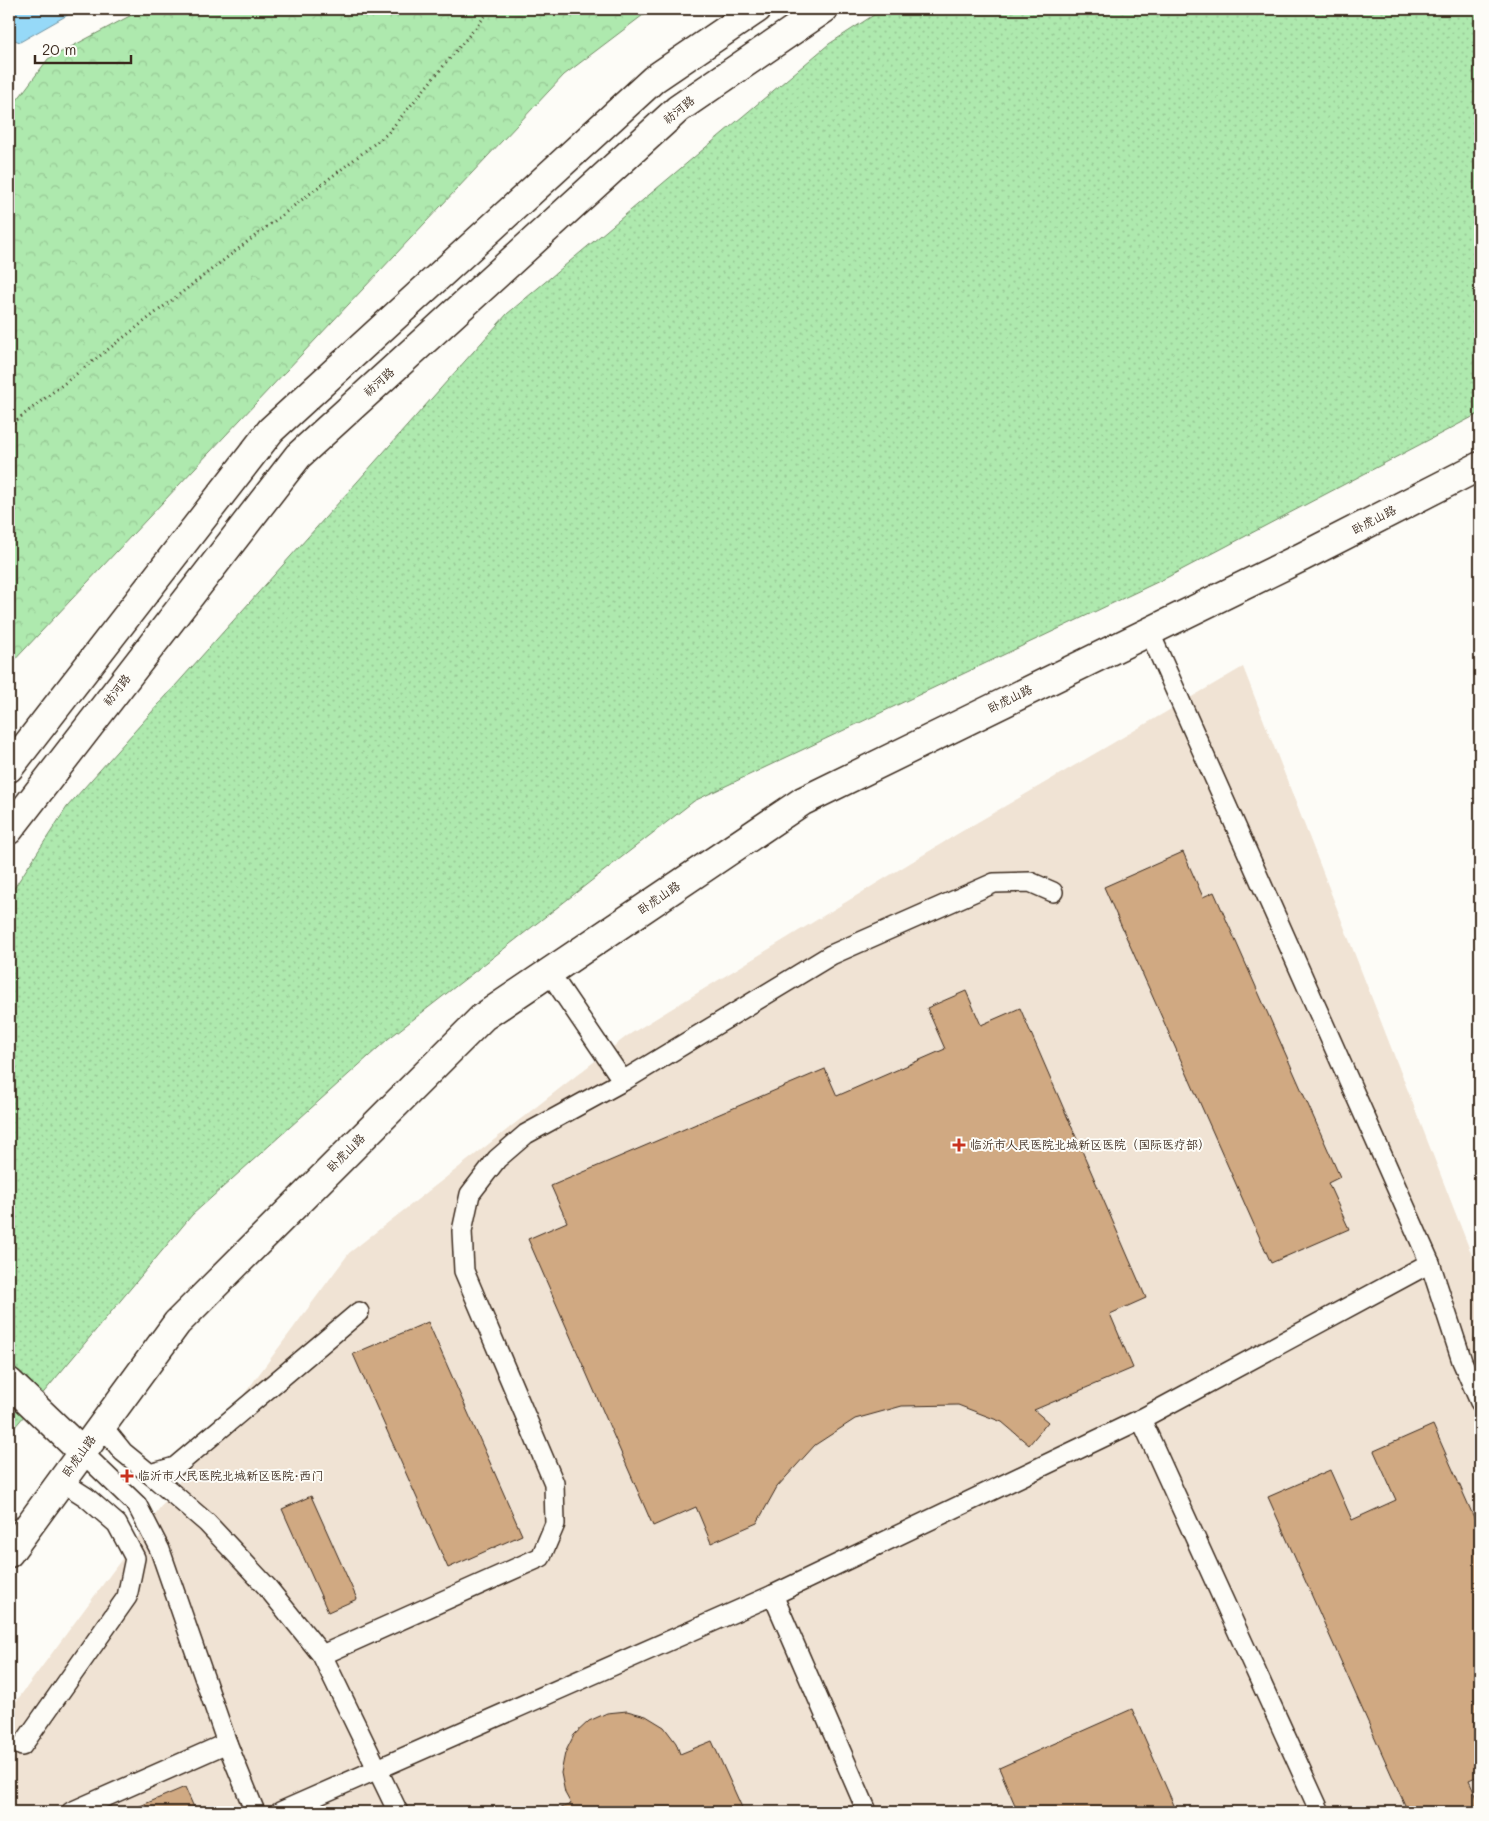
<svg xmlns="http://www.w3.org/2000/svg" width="1489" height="1821" font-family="Mali,'LXGW WenKai TC',sans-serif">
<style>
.built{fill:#f0e3d4}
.forest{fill:url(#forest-crowns);stroke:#748a66}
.park{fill:url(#park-dots);stroke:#748a66}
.water{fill:#96d9f8;stroke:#7293a1}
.building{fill:#d0a982;stroke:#3b2a1e}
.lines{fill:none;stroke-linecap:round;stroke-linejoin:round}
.service-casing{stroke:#3b2a1e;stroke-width:22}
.tertiary-casing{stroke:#3b2a1e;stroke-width:31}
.primary-casing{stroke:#3b2a1e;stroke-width:31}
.path{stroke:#3b2a1e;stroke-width:3;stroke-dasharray:1 4;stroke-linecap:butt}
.service{stroke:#fdfcf7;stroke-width:19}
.tertiary{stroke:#fdfcf7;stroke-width:28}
.primary{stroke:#fdfcf7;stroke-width:28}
.poi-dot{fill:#c8321e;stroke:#fdfcf7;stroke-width:2}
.labels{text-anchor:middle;stroke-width:4;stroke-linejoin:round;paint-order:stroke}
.street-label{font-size:12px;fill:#3b2a1e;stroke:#fdfcf7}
.poi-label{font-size:12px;fill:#3b2a1e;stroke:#fdfcf7;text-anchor:start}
</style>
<defs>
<pattern id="forest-crowns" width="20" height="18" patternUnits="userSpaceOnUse" patternTransform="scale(1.25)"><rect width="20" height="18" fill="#aee9ae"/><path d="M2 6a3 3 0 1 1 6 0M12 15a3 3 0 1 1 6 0" fill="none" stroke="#97c895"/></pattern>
<pattern id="park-dots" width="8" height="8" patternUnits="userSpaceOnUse" patternTransform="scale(1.25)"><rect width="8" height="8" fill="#aee9ae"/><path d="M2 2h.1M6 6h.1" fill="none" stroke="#97c895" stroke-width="1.8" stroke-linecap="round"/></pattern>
</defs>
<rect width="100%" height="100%" fill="#fdfcf7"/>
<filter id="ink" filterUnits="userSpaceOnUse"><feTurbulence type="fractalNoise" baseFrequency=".02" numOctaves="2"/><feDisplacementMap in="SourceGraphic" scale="10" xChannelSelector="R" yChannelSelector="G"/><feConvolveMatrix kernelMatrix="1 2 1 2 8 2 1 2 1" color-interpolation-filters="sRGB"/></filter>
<g filter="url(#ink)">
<polygon class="built" points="1243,667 1480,1276 1480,1812 9,1812 9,1711 349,1253 627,1036 959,833"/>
<polygon class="forest" points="143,9 651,9 564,75 9,666 9,111 48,59"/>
<polygon class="park" points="883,9 1480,9 1480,413 1166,578 694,801 388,1039 192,1215 9,1434 9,896 67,807 507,314 829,44"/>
<polygon class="water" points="9,9 78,9 20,42 9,38"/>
<g class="building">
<polygon points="1183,852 1203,897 1214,892 1340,1177 1328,1183 1349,1229 1271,1263 1104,887"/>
<polygon points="966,991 981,1025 1020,1008 1146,1298 1110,1314 1133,1368 1034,1410 1048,1422 1029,1445 1002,1422 958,1405 902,1406 855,1419 815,1445 777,1487 757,1523 711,1543 696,1507 653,1526 528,1239 567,1222 551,1186 825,1069 837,1096 945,1049 927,1008"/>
<polygon points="428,1322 522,1535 448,1568 353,1354"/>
<polygon points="1433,1425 1480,1531 1480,1775 1469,1780 1480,1804 1480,1812 1408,1812 1268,1497 1330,1470 1352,1520 1396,1500 1374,1451"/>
<polygon points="311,1496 357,1599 328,1612 282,1509"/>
<polygon points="1132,1709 1177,1812 1018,1812 999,1768"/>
<polygon points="627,1711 646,1716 664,1727 676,1743 680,1754 712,1741 744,1812 552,1812 571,1804 565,1793 561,1773 565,1753 574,1735 589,1721 607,1713"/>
<polygon points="185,1787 196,1812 126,1812"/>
</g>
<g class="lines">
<defs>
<g id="service">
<polyline points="1149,631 1430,1263 1462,1361 1480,1402"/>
<polyline points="549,972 623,1081"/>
<polyline points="1141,1419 1320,1812"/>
<polyline points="102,1426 123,1452 150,1474 175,1467 359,1312"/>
<polyline points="82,1452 137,1505 160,1550 227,1743"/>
<polyline points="150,1474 207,1523 267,1587 322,1655 398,1812"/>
<polyline points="773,1595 866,1809"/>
<polyline points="322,1655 541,1557 555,1524 554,1483 464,1271 462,1231 470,1194 497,1159 526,1134 623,1081 831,955 994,883 1030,882 1053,892"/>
<polyline points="22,1746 127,1597 135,1558 117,1524 86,1497 61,1481"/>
<polyline points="71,1812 227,1743 255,1812"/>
<polyline points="280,1812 773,1595 1070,1453 1141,1419 1430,1263"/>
</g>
<g id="tertiary">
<polyline points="9,1382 82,1452"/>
<polyline points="9,1553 177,1323 483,1017 803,801 1302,557 1480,466"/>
</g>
<g id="primary">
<polyline points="9,768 271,430 654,79 757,9"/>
<polyline points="9,830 298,456 678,109 824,9"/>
</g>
</defs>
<use href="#service" class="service-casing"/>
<use href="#tertiary" class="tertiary-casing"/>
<use href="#primary" class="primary-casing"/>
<polyline class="path" points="9,426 387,134 491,9"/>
<use href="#service" class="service"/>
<use href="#tertiary" class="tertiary"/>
<use href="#primary" class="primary"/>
</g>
</g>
<g class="poi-dot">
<path d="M956.5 1137.5h5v5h5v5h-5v5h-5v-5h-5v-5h5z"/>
<path d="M124.5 1468.5h5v5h5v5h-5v5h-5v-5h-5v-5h5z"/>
</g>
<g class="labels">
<g class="street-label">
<text transform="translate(679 110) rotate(-39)" y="4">祊河路</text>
<text transform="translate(379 382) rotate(-42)" y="4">祊河路</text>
<text transform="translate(1374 520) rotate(-27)" y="4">卧虎山路</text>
<text transform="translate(117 690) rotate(-52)" y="4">祊河路</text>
<text transform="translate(1010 699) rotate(-26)" y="4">卧虎山路</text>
<text transform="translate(659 898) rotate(-34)" y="4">卧虎山路</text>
<text transform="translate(346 1153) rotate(-45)" y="4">卧虎山路</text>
<text transform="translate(79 1456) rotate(-54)" y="4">卧虎山路</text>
</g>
<g class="poi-label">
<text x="970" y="1149">临沂市人民医院北城新区医院（国际医疗部）</text>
<text x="138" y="1480">临沂市人民医院北城新区医院·西门</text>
</g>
</g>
<rect width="1489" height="1821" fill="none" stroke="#fdfcf7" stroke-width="30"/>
<rect x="15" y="15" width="1459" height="1791" fill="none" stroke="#3b2a1e" stroke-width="2" filter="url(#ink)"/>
<path d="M35 55v8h96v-8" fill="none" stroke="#3b2a1e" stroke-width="2.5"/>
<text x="42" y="55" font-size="15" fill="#3b2a1e" stroke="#fdfcf7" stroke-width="4" paint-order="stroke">20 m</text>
</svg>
